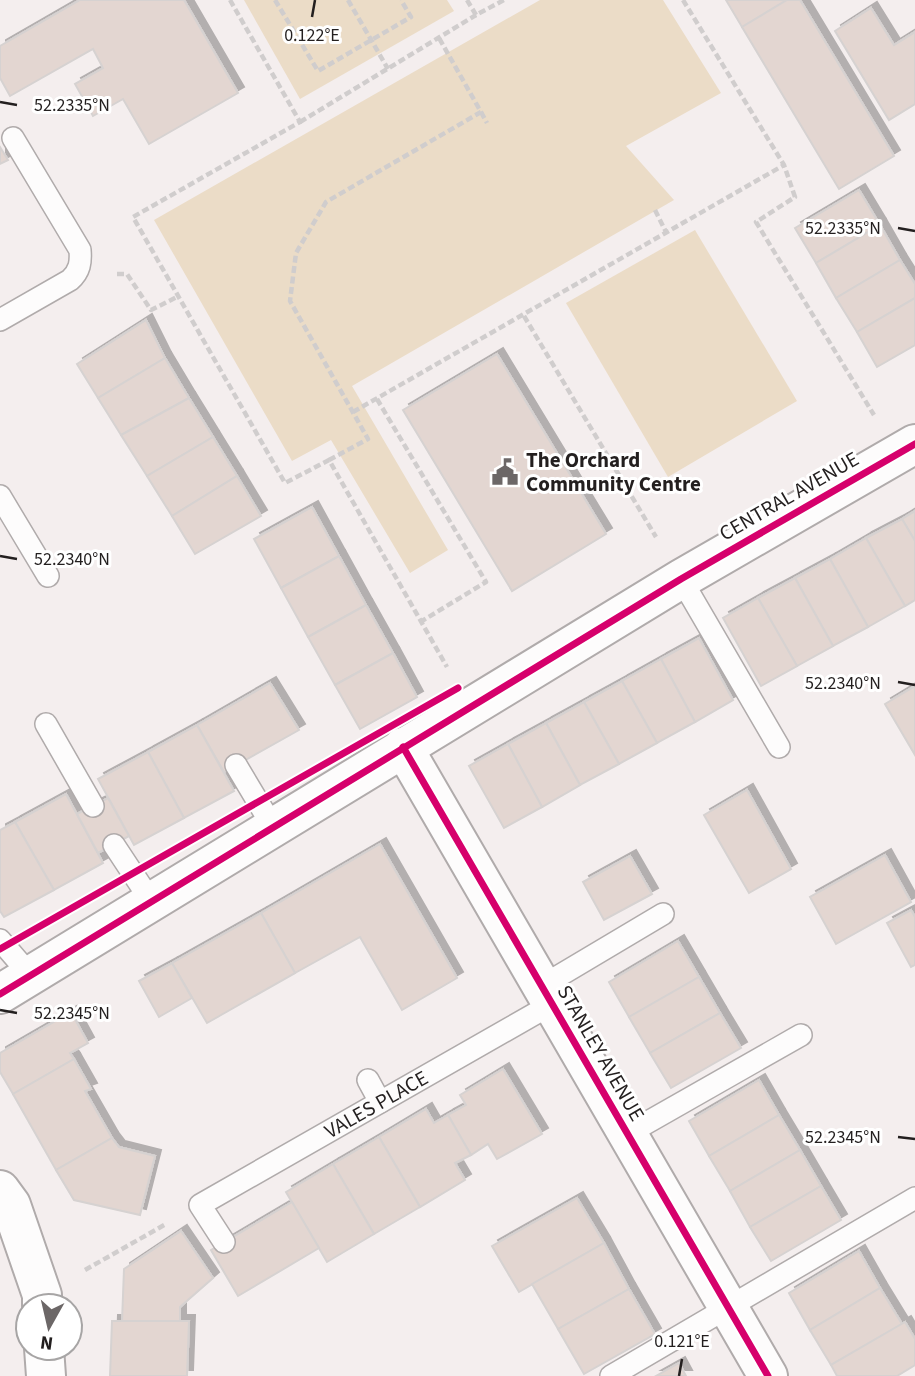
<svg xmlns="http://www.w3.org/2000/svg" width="915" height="1376" font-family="'Source Sans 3',sans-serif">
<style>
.green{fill:#ebdcc7}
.building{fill:#e3d6d1;stroke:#d6d2d1;stroke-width:2;filter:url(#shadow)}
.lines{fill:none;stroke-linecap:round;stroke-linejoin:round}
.lane-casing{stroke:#b0abab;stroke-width:24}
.street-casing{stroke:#b0abab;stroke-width:42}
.path{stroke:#d0cdcd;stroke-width:4.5;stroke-dasharray:7 3.5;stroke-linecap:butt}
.lane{stroke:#fdfcfc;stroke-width:21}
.street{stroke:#fdfcfc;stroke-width:38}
.cycleway-casing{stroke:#fff;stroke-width:11}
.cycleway{stroke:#d6006c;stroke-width:7}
.ticks{fill:none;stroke:#231f1f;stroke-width:2.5}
.labels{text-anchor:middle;stroke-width:6;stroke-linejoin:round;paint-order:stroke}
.poi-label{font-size:21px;font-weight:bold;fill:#231f1f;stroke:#fff;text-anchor:start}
.street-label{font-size:21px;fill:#231f1f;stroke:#fff}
.ticks-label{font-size:18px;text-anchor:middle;fill:#231f1f;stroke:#fff;stroke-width:6;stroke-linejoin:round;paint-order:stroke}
</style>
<defs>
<filter id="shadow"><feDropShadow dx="6" dy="-6" stdDeviation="0" flood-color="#0004"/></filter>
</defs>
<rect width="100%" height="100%" fill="#f4eeee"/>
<g class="green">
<polygon points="244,0 447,0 454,11 300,99"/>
<polygon points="540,0 663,0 721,93 626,146 674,200 352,386 448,550 410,573 331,440 292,461 154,220"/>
<polygon points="695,230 797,401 668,477 566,303"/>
</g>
<g class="building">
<polygon points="80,0 184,0 238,93 149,144 123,99 93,116 75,84 103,68 93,49 10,96 0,78 0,46"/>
<polygon points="726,0 787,0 742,27"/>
<polygon points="787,0 800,0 894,156 839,189 742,27"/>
<polygon points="871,8 894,45 915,32 915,104 889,120 835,31"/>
<polygon points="0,147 8,160 0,164"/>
<polygon points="859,190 880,225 816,263 795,228"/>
<polygon points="880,225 900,260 836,298 816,263"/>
<polygon points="900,260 915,284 915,298 857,332 836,298"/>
<polygon points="915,298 915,345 877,367 857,332"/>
<polygon points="146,320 165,358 98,398 77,364"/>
<polygon points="497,354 606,534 512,591 403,410"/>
<polygon points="165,358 189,398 121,435 98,398"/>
<polygon points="189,398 213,437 147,476 121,435"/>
<polygon points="213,437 237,476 172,516 147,476"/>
<polygon points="237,476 261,516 195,554 172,516"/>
<polygon points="312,507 339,556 281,588 254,539"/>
<polygon points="915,511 915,541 902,519"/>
<polygon points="902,519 915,541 915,600 905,606 866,538"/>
<polygon points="866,538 905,606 868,627 830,559"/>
<polygon points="339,556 366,605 308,637 281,588"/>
<polygon points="830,559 868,627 833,646 795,578"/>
<polygon points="795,578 833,646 797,666 758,598"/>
<polygon points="758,598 797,666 761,686 723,618"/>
<polygon points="366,605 393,653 335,685 308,637"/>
<polygon points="699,638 733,700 695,722 661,659"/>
<polygon points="393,653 417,697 360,729 335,685"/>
<polygon points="661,659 695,722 657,743 622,681"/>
<polygon points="622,681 657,743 619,764 584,702"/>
<polygon points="270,683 299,730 224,772 197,725"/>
<polygon points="915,686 915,755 885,704"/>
<polygon points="584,702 619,764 580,785 546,723"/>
<polygon points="546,723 580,785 542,807 508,744"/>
<polygon points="197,725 234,791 184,818 148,752"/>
<polygon points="508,744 542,807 504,828 469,766"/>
<polygon points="148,752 184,818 134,845 98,779"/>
<polygon points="747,790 791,869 749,893 704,815"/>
<polygon points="66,794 103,863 54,890 15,822"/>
<polygon points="108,798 129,836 98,853 77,814"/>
<polygon points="15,822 54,890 4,917 0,911 0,830"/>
<polygon points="380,844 457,978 402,1010 360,937 295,973 261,913"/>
<polygon points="885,855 911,902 836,944 810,897"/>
<polygon points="630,856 652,894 604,920 583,882"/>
<polygon points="911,910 915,917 915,965 911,967 887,923"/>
<polygon points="261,913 295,973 207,1023 172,963"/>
<polygon points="678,941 699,977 629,1017 609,982"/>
<polygon points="172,963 192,998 159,1017 139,981"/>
<polygon points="699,977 720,1013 650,1053 629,1017"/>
<polygon points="71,1012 88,1043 70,1053 74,1059 13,1094 0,1072 0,1053"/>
<polygon points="720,1013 741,1048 671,1088 650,1053"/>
<polygon points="74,1059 91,1089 85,1091 112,1138 56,1170 13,1094"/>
<polygon points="503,1069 542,1134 497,1159 488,1144 471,1155 448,1115 466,1105 460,1095"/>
<polygon points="759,1080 779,1115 709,1156 689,1121"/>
<polygon points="426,1109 434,1123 448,1115 471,1155 455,1163 465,1180 420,1207 379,1137"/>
<polygon points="779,1115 800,1150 730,1191 709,1156"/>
<polygon points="379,1137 420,1207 374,1234 333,1164"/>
<polygon points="112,1138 119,1147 155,1156 140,1215 74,1200 56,1170"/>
<polygon points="800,1150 821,1186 750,1227 730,1191"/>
<polygon points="333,1164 374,1234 327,1262 286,1192"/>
<polygon points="821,1186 841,1220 771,1261 750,1227"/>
<polygon points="577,1198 604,1243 519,1292 492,1246"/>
<polygon points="292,1202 319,1248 238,1296 211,1250"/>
<polygon points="181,1231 213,1278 180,1307 180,1321 122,1322 124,1269"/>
<polygon points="604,1243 629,1289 558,1329 532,1284"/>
<polygon points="859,1251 880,1288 810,1330 789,1293"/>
<polygon points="880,1288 902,1324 831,1365 810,1330"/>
<polygon points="629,1289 655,1334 584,1374 558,1329"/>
<polygon points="112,1321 189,1321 187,1376 110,1376"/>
<polygon points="905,1322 915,1339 915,1365 897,1376 837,1376 831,1365"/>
<polygon points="679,1363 686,1376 656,1376"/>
</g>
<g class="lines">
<defs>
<g id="lane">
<path d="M 0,320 L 70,280 C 80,271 81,262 80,250 L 13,138"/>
<polyline points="0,496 48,576"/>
<polyline points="681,579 779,747"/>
<polyline points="46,724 93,806"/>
<polyline points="236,765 273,827"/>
<polyline points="114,845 151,901"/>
<polyline points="0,940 31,976"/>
<polyline points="542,986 663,914"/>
<polyline points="368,1080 380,1102"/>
<polyline points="627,1134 801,1035"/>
<path id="s1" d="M 224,1242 L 200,1205 L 552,1004"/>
<polyline points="611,1376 915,1198"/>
</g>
<g id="street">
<polyline points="403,747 768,1376"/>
<polyline points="0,994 681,579 915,444"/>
<polyline points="0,1190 11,1205 42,1295 42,1306"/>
<polyline points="44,1348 46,1376"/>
</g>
</defs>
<use href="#lane" class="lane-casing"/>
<use href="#street" class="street-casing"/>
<g class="path">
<polyline points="230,0 300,122 133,217 285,483 329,460 447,667"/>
<polyline points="275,0 318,71 411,17 401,0"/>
<polyline points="348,0 388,69"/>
<polyline points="467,0 476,15 504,0"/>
<polyline points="683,0 784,165 795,197 756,222 874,415"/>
<polyline points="481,112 487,123"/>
<polyline points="300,122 476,15"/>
<polyline points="655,210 666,232"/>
<polyline points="117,274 127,274 151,310 177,297"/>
<polyline points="524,316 656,537"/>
<polyline points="377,399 486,582 422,621"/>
<polyline points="353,412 784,165"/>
<polyline points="329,460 368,439 290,301 296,253 326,202 481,112 439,38"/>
<polyline points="85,1270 166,1224"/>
</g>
<use href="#lane" class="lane"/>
<use href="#street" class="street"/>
<defs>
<g id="cycleway">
<polyline points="403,747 768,1376"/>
<polyline points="0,949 458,688"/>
<polyline points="0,994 681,579 915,444"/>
</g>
</defs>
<use href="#cycleway" class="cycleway-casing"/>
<use href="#cycleway" class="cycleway"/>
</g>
<path class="ticks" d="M 312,17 L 315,0M 0,102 L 17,105M 898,228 L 915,231M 0,556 L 17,559M 898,682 L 915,685M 0,1010 L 17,1013M 898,1137 L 915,1139M 679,1376 L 682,1359"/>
<defs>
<symbol id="civic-bare" viewBox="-9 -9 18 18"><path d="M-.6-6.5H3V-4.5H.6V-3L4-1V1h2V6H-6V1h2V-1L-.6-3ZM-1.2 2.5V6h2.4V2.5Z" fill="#6c6767" stroke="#fff" stroke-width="2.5" paint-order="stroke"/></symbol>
</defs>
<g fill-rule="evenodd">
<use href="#civic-bare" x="486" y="453" width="38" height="38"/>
</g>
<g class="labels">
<g class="poi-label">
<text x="526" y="467">The Orchard<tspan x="526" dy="24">Community Centre</tspan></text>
</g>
<g class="street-label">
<text transform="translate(789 496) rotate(-30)" y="7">CENTRAL AVENUE</text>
<text transform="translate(601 1053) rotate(60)" y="7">STANLEY AVENUE</text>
<text dy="7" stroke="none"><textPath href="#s1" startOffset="247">VALES PLACE</textPath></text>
</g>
</g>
<g class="ticks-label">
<text x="312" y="41">0.122°E</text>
<text x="72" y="111">52.2335°N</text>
<text x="843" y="234">52.2335°N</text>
<text x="72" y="565">52.2340°N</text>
<text x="843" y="689">52.2340°N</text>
<text x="72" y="1019">52.2345°N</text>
<text x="843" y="1143">52.2345°N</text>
<text x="682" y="1347">0.121°E</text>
</g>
<g transform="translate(49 1327) rotate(188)"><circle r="33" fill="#ffffff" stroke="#a7a5a5" stroke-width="2"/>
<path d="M0-5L12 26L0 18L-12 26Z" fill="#6c6767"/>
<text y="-10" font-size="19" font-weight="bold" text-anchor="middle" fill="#231f1f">N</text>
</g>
</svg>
